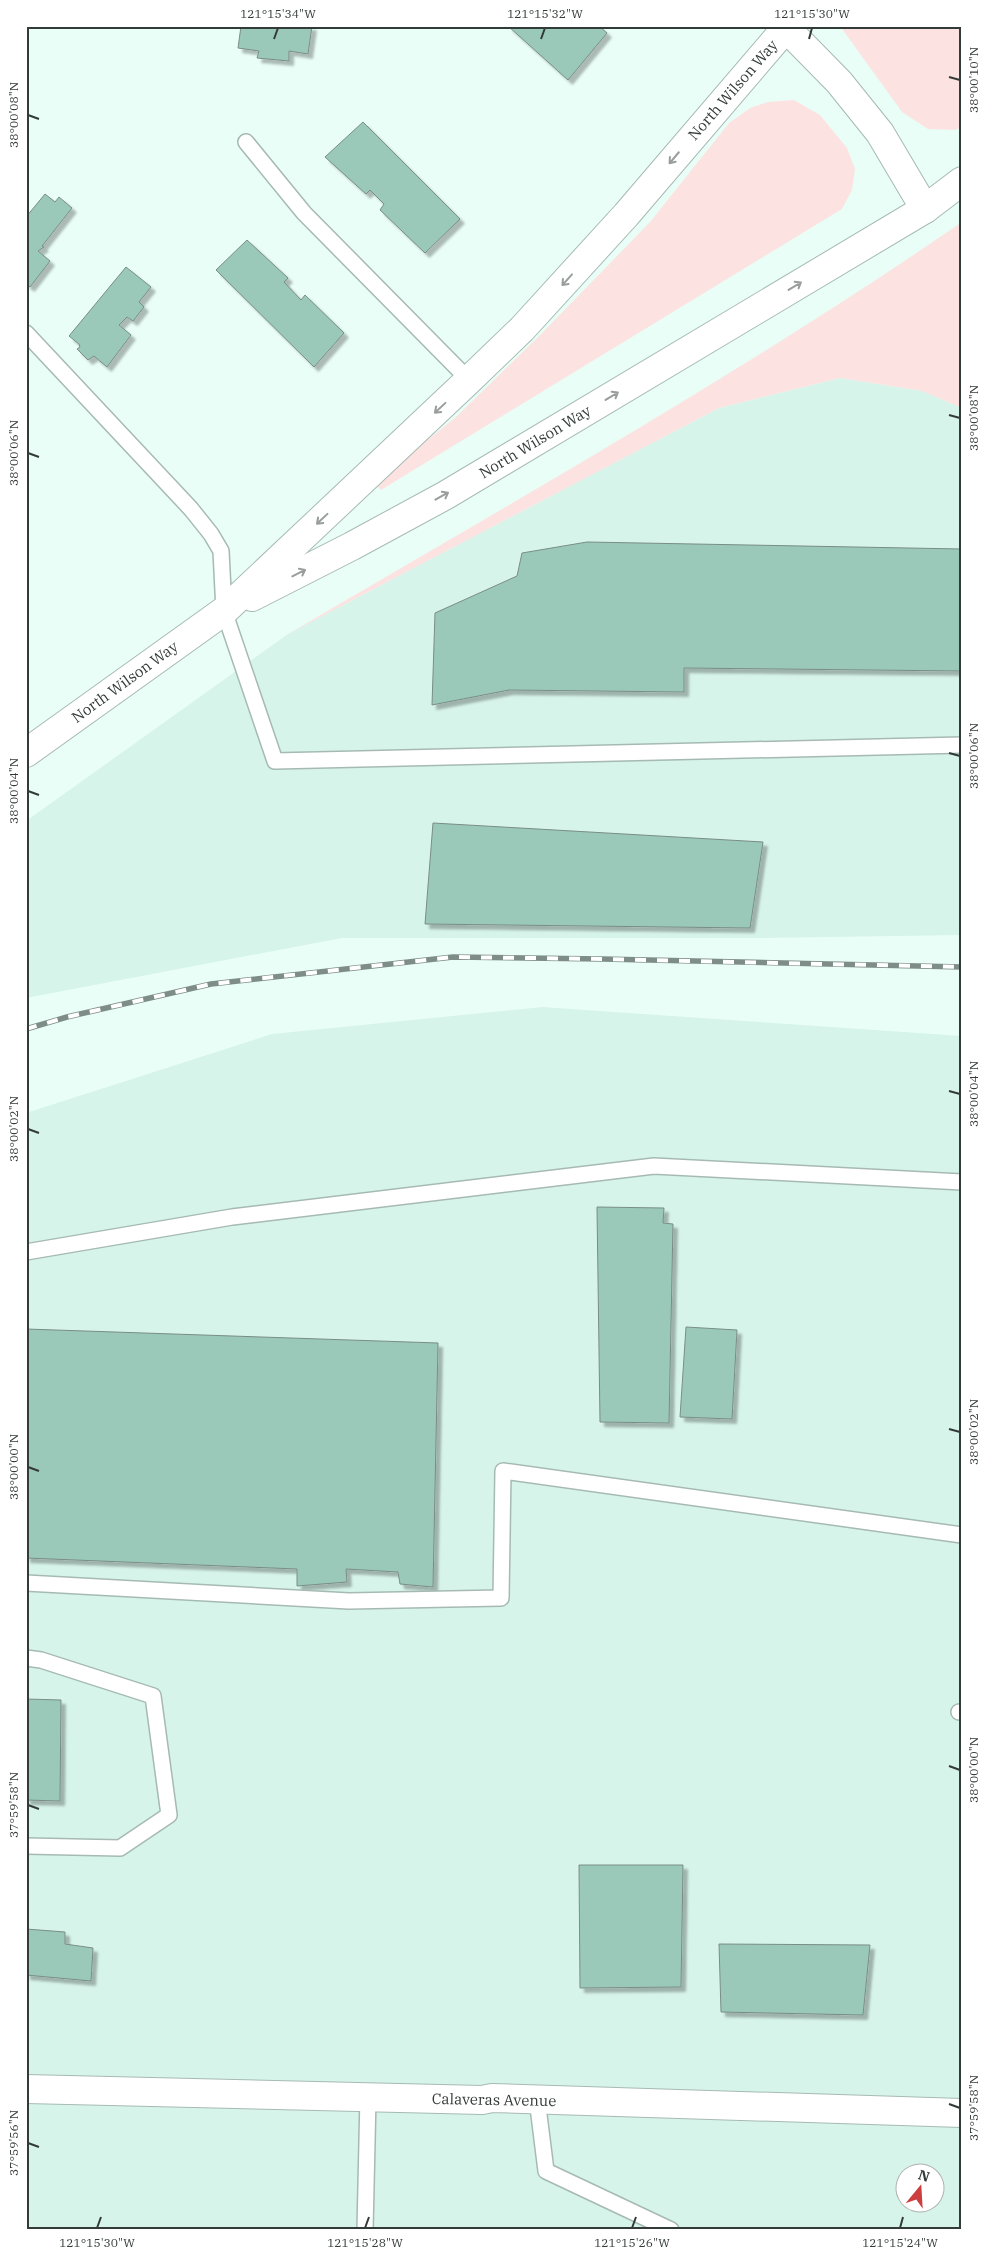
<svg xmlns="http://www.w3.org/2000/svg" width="988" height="2256" font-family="'IBM Plex Serif',serif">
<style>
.built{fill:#d7f4ea;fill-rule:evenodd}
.green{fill:#fce3e1}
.building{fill:#9ac8b9;stroke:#7a8d86;filter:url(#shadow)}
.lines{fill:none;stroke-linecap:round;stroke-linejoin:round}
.service-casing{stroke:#a6bab3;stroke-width:18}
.minor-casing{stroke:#a6bab3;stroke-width:30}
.secondary-casing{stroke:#a6bab3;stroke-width:30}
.motorway-casing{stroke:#a6bab3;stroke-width:30}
.service{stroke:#fff;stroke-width:15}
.minor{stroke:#fff;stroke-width:28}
.secondary{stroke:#fff;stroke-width:28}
.motorway{stroke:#fff;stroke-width:28}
.rail-casing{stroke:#7f8d88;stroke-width:5.5}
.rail{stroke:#fff;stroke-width:4;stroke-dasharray:11;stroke-linecap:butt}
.oneway{stroke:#999d9c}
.ticks{fill:none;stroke:#333b38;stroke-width:2}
.labels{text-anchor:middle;stroke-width:4;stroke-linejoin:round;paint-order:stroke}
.street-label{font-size:15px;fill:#333b38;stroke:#fff}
.neatline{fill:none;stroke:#333b38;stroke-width:2}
.ticks-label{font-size:12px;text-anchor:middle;fill:#333b38}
</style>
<defs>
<filter id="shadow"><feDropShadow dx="4.5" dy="4.5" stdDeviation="1" flood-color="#0004"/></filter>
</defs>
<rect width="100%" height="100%" fill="#e9fef7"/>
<g class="built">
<polygon points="840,378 922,391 962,408 962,935 763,938 342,938 26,998 26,821 288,634 719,408"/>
<path d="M 542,1007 L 962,1036 L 962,2230 L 26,2230 L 26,1113 L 272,1034 ZM 906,2174 L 936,2174 L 936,2204 L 906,2204 Z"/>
</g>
<g class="green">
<polygon points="840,26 962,26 962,127 955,130 928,129 902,112"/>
<polygon points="794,100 820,115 847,148 855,169 852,190 842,209 381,490 374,483 456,417 544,331 650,222 729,123 750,108 768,102"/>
<path d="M 962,222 L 962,408 L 922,391 L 840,378 L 719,408 L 288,634 C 515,501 744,372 962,222 Z"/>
</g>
<g class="building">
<polygon points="241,26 312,26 308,54 289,51 289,61 257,58 259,51 238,48"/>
<polygon points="508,26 599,26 607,33 568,80"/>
<polygon points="363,122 460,219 425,253 380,210 384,204 370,190 366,194 325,157"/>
<polygon points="45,194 55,202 59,197 72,208 42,246 44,247 38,251 50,261 30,287 26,284 26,217"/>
<polygon points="247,240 288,278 284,282 301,300 305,295 344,333 314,367 216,270"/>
<polygon points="126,267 151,287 139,302 144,307 133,321 127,317 119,325 131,335 107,367 94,356 88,360 77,349 80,347 79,344 69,336"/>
<polygon points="587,542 962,549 962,671 684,668 684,692 509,690 432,705 435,613 517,576 522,553"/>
<polygon points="433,823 763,842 750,928 425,924"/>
<polygon points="597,1207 664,1208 663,1223 673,1224 669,1423 600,1422"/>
<polygon points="686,1327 737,1330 732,1419 680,1417"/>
<polygon points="26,1329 438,1343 433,1587 400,1584 398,1572 346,1569 347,1582 297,1586 297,1569 26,1558"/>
<polygon points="26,1699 61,1700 60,1801 26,1800"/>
<polygon points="579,1865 683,1865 681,1987 580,1988"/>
<polygon points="26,1929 65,1932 65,1944 93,1948 91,1981 26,1975"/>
<polygon points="719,1944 870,1945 863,2015 721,2012"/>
</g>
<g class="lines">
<defs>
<g id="service">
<polyline points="246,142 304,213 469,380"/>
<polyline points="26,333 191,509 211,534 221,551 224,611 275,761 962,745"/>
<polyline points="26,1252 232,1217 654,1166 962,1182"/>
<polyline points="26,1583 349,1601 501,1598 503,1471 962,1535"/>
<polyline points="26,1658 41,1660 153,1696 169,1815 120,1848 26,1846"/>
<polyline points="959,1712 962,1712"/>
<polyline points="537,2099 546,2171 671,2230"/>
<polyline points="365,2230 368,2097"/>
</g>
<g id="minor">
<polyline points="786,28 839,82 880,133 925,209"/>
<polyline points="26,2089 482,2100 492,2098 962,2113"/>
</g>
<g id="secondary">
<polyline points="252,597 352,546 446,495 925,209"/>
<polyline points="26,753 224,611 469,380 522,329 626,215 786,28"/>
</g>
<g id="motorway">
<polyline points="786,28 787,26"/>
<polyline points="925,209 962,181"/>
</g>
</defs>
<use href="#service" class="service-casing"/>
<use href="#minor" class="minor-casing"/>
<use href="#secondary" class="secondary-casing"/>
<use href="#motorway" class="motorway-casing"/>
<use href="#service" class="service"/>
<use href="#minor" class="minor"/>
<use href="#secondary" class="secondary"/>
<use href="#motorway" class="motorway"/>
<defs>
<polyline id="rail" points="26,1029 67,1017 211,984 453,957 602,959 962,967"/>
</defs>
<use href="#rail" class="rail-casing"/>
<use href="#rail" class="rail"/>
</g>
<defs><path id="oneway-shaft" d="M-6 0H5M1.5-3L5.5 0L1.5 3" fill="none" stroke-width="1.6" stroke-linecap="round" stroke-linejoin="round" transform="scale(1.25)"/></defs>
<g class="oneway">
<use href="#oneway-shaft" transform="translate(674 158) rotate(130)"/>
<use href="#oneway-shaft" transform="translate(567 280) rotate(132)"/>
<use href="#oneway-shaft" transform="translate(795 286) rotate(-31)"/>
<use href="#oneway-shaft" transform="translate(612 396) rotate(-31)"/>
<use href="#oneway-shaft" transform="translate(440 408) rotate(137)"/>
<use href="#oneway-shaft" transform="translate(442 496) rotate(-29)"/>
<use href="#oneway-shaft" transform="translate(322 519) rotate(137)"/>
<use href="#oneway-shaft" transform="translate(299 573) rotate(-27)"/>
</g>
<path class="ticks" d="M 274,39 L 278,28M 541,39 L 545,28M 809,39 L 812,28M 949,77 L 960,80M 28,115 L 39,119M 949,415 L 960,418M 28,453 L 39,457M 949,753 L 960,756M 28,791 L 39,795M 949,1091 L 960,1094M 28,1129 L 39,1133M 949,1429 L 960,1432M 28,1467 L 39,1471M 949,1766 L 960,1770M 28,1805 L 39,1809M 949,2104 L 960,2108M 28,2143 L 39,2147M 97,2228 L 101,2217M 365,2228 L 369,2217M 632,2228 L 636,2217M 900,2228 L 903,2217"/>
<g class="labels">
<g class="street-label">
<text transform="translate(733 90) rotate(-49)" y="5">North Wilson Way</text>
<text transform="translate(535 442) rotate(-31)" y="5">North Wilson Way</text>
<text transform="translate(125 682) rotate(-36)" y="5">North Wilson Way</text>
<text transform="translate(494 2100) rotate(1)" y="5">Calaveras Avenue</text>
</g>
</g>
<rect width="988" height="2256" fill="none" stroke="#ffffff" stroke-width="55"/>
<g transform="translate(920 2188) rotate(18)"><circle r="24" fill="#ffffff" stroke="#adb1af"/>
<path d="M0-4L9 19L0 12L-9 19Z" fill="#cd3e40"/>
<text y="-8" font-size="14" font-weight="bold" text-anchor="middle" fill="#333b38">N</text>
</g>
<rect x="28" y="28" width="932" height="2200" class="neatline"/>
<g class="ticks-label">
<text x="278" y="18">121°15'34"W</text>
<text x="545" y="18">121°15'32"W</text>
<text x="812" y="18">121°15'30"W</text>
<text transform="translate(974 80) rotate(-90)" y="4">38°00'10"N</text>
<text transform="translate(14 115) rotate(-90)" y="4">38°00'08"N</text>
<text transform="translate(974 418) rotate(-90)" y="4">38°00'08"N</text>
<text transform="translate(14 453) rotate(-90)" y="4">38°00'06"N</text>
<text transform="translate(974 756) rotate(-90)" y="4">38°00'06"N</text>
<text transform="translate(14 791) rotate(-90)" y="4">38°00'04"N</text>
<text transform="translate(974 1094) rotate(-90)" y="4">38°00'04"N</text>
<text transform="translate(14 1129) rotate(-90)" y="4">38°00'02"N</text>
<text transform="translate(974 1432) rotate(-90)" y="4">38°00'02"N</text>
<text transform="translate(14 1467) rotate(-90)" y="4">38°00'00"N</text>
<text transform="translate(974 1770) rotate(-90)" y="4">38°00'00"N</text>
<text transform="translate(14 1805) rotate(-90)" y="4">37°59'58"N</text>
<text transform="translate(974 2108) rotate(-90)" y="4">37°59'58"N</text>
<text transform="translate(14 2143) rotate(-90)" y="4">37°59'56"N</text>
<text x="97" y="2247">121°15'30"W</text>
<text x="365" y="2247">121°15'28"W</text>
<text x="632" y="2247">121°15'26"W</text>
<text x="900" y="2247">121°15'24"W</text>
</g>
</svg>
